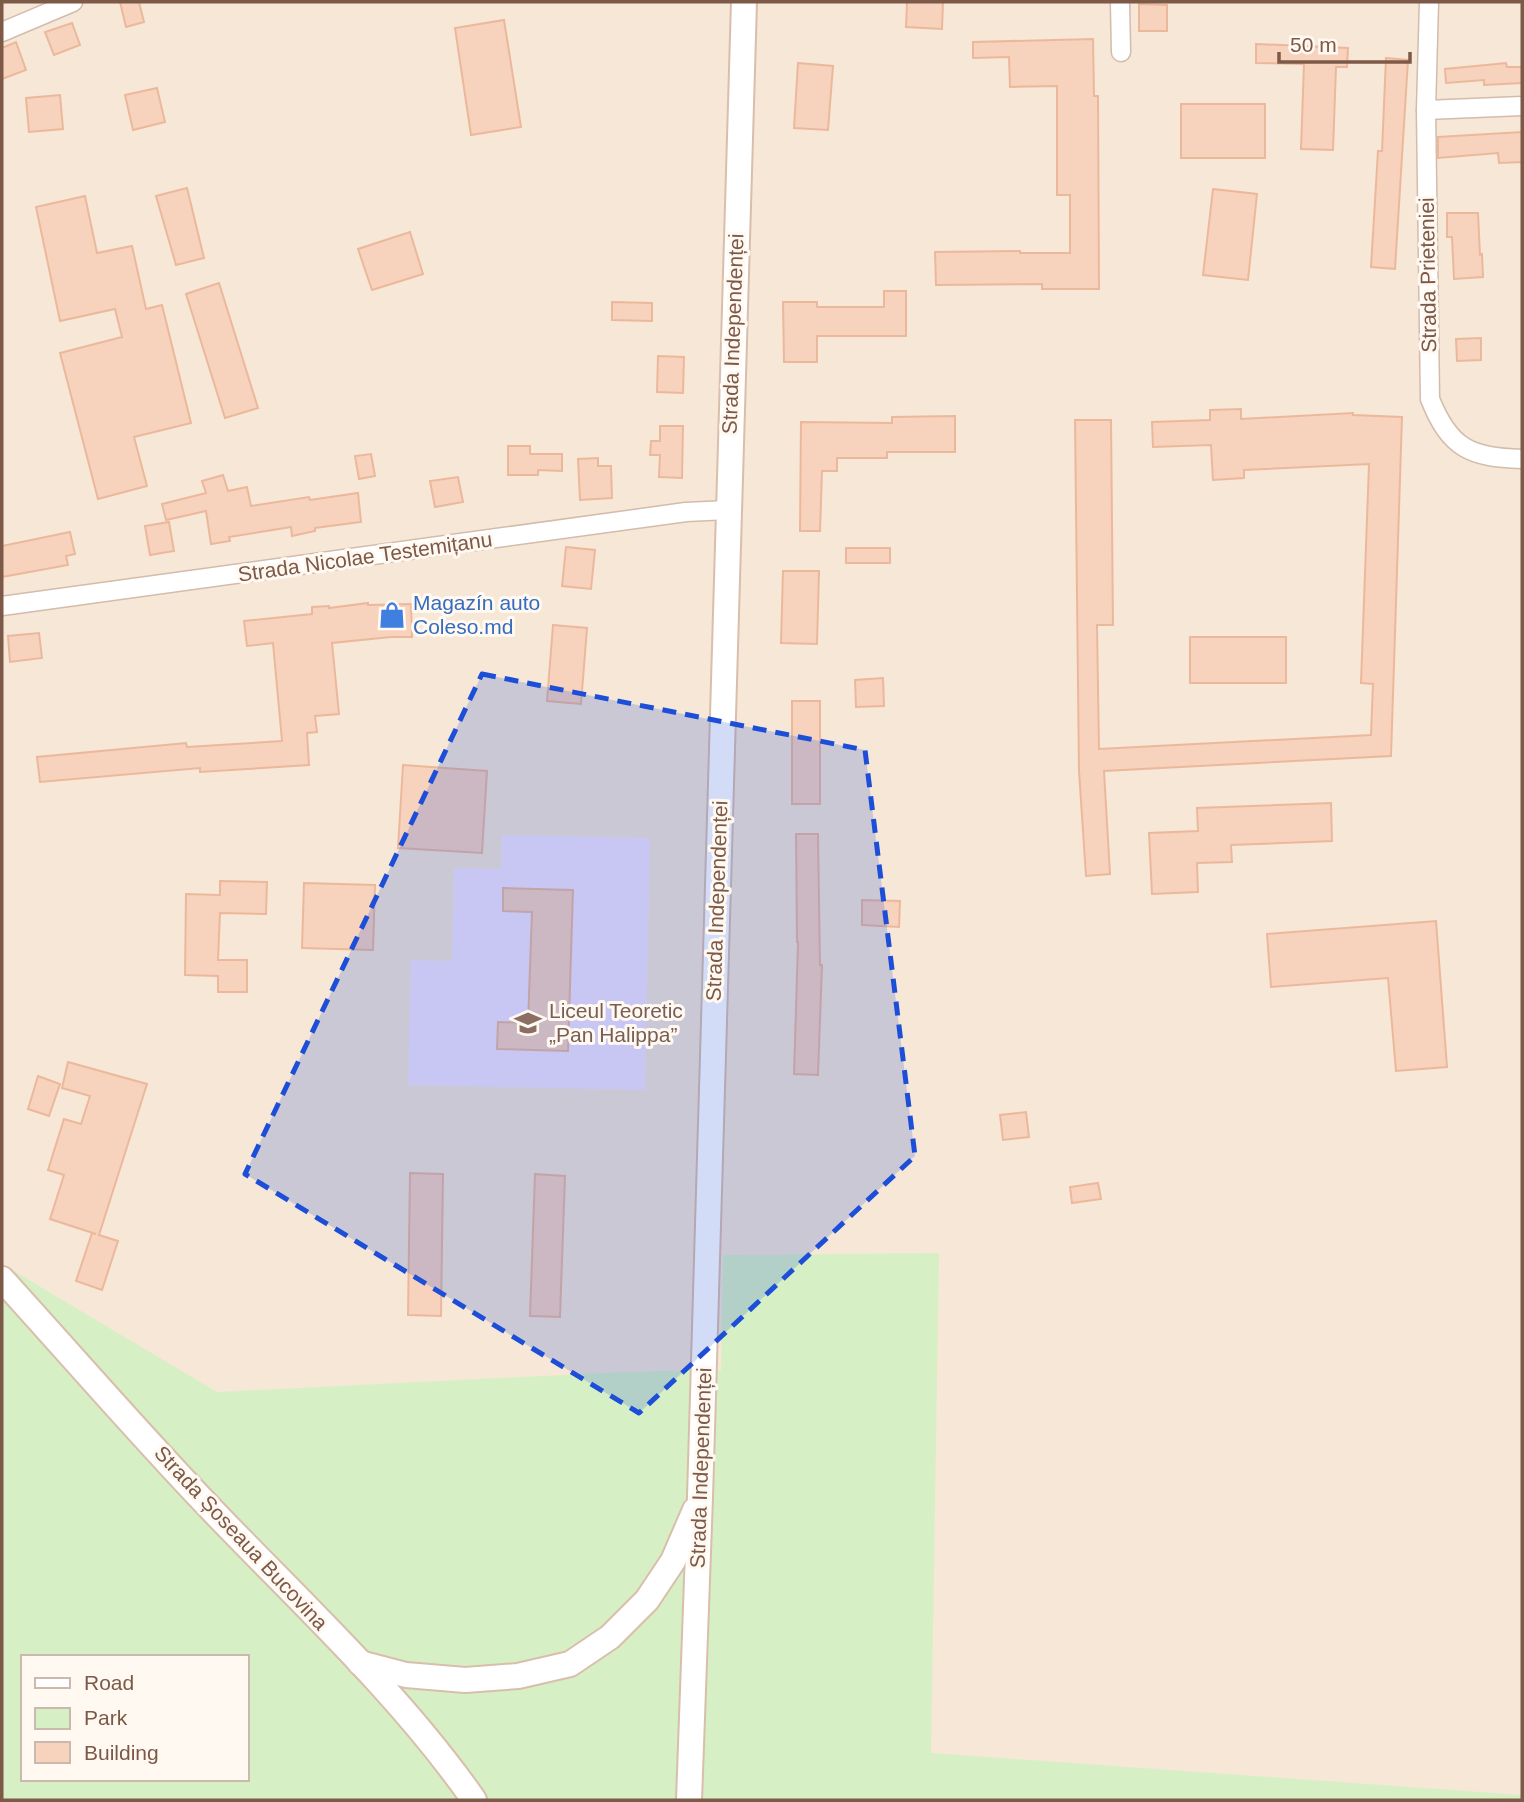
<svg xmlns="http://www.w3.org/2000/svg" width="1524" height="1802" font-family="Helvetica,sans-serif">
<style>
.residential{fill:#f7e7d6;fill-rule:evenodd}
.education{fill:#f3e5fb}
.green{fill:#d7efc5;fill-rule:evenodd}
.building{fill:#f7d2bd;stroke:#ecb89c;stroke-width:2}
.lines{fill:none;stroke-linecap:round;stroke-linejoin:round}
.minor-casing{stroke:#d3bcac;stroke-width:21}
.secondary-casing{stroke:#d9beac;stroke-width:28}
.minor{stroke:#fff;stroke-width:18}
.secondary{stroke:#fff;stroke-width:24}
.marked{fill:#1d4ed8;fill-opacity:0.2;stroke:#1d4ed8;stroke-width:5;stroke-dasharray:14 9;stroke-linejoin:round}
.labels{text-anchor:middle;stroke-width:6;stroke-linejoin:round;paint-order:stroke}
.street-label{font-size:21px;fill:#7d5948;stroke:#fff9f2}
.shop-label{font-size:21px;fill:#366cbe;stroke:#fff9f2;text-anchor:start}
.education-label{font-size:21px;fill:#785e54;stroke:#fff9f2;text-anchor:start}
</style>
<rect width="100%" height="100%" fill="#fff5e9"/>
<path class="residential" d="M 2,2 L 1522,2 L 1522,1800 L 2,1800 ZM 23,1657 L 247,1657 L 247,1779 L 23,1779 Z"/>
<polygon class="education" points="502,835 650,838 645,1090 408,1085 411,960 452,961 454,868 501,869"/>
<path class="green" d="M 939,1253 L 931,1753 L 1522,1795 L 1522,1800 L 2,1800 L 2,1264 L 217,1392 L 623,1372 L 721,1370 L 723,1255 ZM 23,1657 L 247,1657 L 247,1779 L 23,1779 Z"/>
<g class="building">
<polygon points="120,2 139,2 144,22 126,27"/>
<polygon points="907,2 943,2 942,29 906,27"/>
<polygon points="1139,4 1167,5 1167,31 1139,31"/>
<polygon points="504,20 521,127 471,135 455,28"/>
<polygon points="72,23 80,45 54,55 45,32"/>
<polygon points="1093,39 1094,96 1098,96 1099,289 1042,289 1042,284 936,285 935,252 1020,251 1020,253 1070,253 1070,195 1057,195 1057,86 1010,87 1009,57 973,58 973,42"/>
<polygon points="16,42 26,70 2,79 2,48"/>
<polygon points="1256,44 1348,48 1347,67 1336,67 1333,150 1301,149 1304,64 1256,63"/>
<polygon points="1386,58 1408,60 1395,269 1371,267 1378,151 1382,151"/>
<polygon points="798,63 833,66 828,130 794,128"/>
<polygon points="1506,63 1507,67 1522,67 1522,83 1484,85 1484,80 1446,83 1445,69"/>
<polygon points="157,88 165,122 133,130 125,95"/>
<polygon points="60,95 63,129 29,132 26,98"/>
<rect x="1181" y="104" width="84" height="54"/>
<polygon points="1522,132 1522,162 1499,163 1498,153 1438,158 1438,137"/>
<polygon points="187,188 204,258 176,265 156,196"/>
<polygon points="1213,189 1257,194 1248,280 1203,275"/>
<polygon points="85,196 97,253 132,246 146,309 162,305 191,423 134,437 147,486 98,499 60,353 122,337 115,309 60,321 36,207"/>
<polygon points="1447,213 1478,213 1480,255 1482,254 1483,277 1454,279 1452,237 1447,237"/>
<polygon points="410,232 423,274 372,290 358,249"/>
<polygon points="219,283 258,408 225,418 186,294"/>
<polygon points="884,291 906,291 906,336 817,336 817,362 784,362 783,302 817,302 817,307 884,307"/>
<polygon points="612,302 652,303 652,321 612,320"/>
<polygon points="1481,338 1481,360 1457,361 1456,339"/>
<polygon points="658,356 684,357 683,393 657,392"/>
<polygon points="1241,409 1241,419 1353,413 1353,415 1402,417 1391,756 1104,771 1110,874 1086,876 1079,771 1075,420 1111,420 1113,625 1097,625 1099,749 1371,735 1373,684 1361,683 1369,464 1244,470 1244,478 1213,480 1211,445 1153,447 1152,422 1210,420 1210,410"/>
<polygon points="955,416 955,452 887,452 887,458 837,458 837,471 822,471 820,531 800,531 801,422 892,423 892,417"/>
<polygon points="660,426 683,426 682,478 659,477 660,455 650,455 651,441 660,441"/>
<polygon points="508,446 530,446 530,454 562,454 562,471 538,470 538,475 508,475"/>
<polygon points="371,454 375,476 359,479 355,456"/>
<polygon points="598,458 598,466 611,466 612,498 580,500 578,459"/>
<polygon points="223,475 228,491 247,487 251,506 309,497 310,500 358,493 361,522 315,528 315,531 292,536 291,527 229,537 230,541 211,544 206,511 166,520 162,504 206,493 202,481"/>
<polygon points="458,477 463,502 435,507 430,481"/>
<polygon points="169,522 174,551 150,555 145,526"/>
<polygon points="70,532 75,554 66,556 68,565 2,577 2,546"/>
<polygon points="566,547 595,550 591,589 562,586"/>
<rect x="846" y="548" width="44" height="15"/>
<polygon points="783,571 819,571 817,644 781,643"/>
<polygon points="368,603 368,605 411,604 412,637 391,637 332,643 339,714 315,716 317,732 307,733 309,765 200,772 200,768 40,782 37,757 186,743 187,747 282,741 273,643 247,646 244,621 312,614 312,607 329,606 329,608"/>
<polygon points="553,625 587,628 581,704 547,701"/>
<polygon points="39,633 42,658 10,662 8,636"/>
<rect x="1190" y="637" width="96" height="46"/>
<polygon points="883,678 884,706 856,707 855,680"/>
<rect x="792" y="701" width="28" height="103"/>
<polygon points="403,765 487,771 482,853 398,848"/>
<polygon points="1331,803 1332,841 1231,845 1232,862 1197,863 1198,892 1152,894 1149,833 1198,831 1197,808"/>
<polygon points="796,834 818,834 820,965 822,965 818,1075 794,1074 798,942 797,942"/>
<polygon points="220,881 267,882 266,914 220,913 218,960 247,960 247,992 218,992 218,976 185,975 186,894 220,895"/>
<polygon points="304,883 375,885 373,950 302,948"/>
<polygon points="503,888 573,890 568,1051 497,1049 498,1022 528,1023 532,912 503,911"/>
<polygon points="862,900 900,901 899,927 862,925"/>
<polygon points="1436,921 1447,1067 1396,1071 1388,978 1271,987 1267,934"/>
<polygon points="68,1062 147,1084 99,1235 118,1241 102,1290 76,1281 92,1233 96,1234 50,1219 64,1175 48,1170 64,1119 81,1124 90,1096 62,1088"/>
<polygon points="38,1076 60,1084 49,1116 28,1109"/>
<polygon points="1026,1112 1029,1137 1003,1140 1000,1115"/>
<polygon points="410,1173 443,1174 441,1316 408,1315"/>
<polygon points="535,1174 565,1176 560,1317 530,1316"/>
<polygon points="1098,1183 1101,1199 1072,1203 1070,1187"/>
</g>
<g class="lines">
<defs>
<g id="minor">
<polyline points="1120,2 1121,52"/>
<path d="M 1429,2 L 1426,110 L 1430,399 C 1450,449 1470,457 1522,459"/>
<polyline points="2,32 73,2"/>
<polyline points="1426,110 1522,106"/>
<polyline points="2,606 686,512 728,510"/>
</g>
<g id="secondary">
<path d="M 2,1279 C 72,1356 140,1435 212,1510 C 301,1603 400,1694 474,1800"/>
<polyline points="360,1663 406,1675 465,1680 518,1676 570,1664 610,1637 647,1600 673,1561 695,1510"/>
<polyline points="689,1800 700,1497 744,2"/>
</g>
</defs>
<use href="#minor" class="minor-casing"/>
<use href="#secondary" class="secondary-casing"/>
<use href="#minor" class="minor"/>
<use href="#secondary" class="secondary"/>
</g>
<path class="marked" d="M 482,674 L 865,750 L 915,1156 L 639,1413 L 245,1174 Z"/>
<defs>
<symbol id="shop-bare" viewBox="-9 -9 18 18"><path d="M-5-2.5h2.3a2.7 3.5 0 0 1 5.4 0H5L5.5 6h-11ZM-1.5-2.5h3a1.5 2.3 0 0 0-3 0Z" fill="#3f7fe0" stroke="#fff9f2" stroke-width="2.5" paint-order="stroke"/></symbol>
<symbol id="school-bare" viewBox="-9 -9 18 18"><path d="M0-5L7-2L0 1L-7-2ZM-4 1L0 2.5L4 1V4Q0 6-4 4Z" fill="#8d6e63" stroke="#fff9f2" stroke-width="2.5" paint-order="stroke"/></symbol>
</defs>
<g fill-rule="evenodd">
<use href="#shop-bare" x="373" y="596" width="38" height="38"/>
<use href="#school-bare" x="509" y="1004" width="38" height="38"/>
</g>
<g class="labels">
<g class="street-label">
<text transform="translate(1428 275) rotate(-91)" y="7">Strada Prieteniei</text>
<text transform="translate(733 334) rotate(-88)" y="7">Strada Independenței</text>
<text transform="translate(365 557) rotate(-8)" y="7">Strada Nicolae Testemițanu</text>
<text transform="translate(717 901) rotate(-88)" y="7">Strada Independenței</text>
<text transform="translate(701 1468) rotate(-88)" y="7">Strada Independenței</text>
<text transform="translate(241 1538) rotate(47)" y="7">Strada Șoseaua Bucovina</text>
</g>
<g class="shop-label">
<text x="413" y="610">Magazín auto<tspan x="413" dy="24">Coleso.md</tspan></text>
</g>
<g class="education-label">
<text x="549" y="1018">Liceul Teoretic<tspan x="549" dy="24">„Pan Halippa”</tspan></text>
</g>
</g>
<rect width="1524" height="1802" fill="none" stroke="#7d5948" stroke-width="7"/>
<rect x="21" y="1655" width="228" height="126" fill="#fff9f2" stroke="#cbb9ae" stroke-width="2"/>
<rect x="35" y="1678" width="35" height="10" fill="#ffffff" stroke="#cbb9ae" stroke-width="2"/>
<text x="84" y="1690" font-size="21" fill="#7d5948">Road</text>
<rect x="35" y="1708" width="35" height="21" fill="#d7efc5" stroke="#cbb9ae" stroke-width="2"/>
<text x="84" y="1725" font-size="21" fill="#7d5948">Park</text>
<rect x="35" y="1742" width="35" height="21" fill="#f7d2bd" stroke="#cbb9ae" stroke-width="2"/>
<text x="84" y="1760" font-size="21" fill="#7d5948">Building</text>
<path d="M1279 52v10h131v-10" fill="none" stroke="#7d5948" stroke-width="3.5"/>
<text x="1290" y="52" font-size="21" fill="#7d5948" stroke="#fff9f2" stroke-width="5" paint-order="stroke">50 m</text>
</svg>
